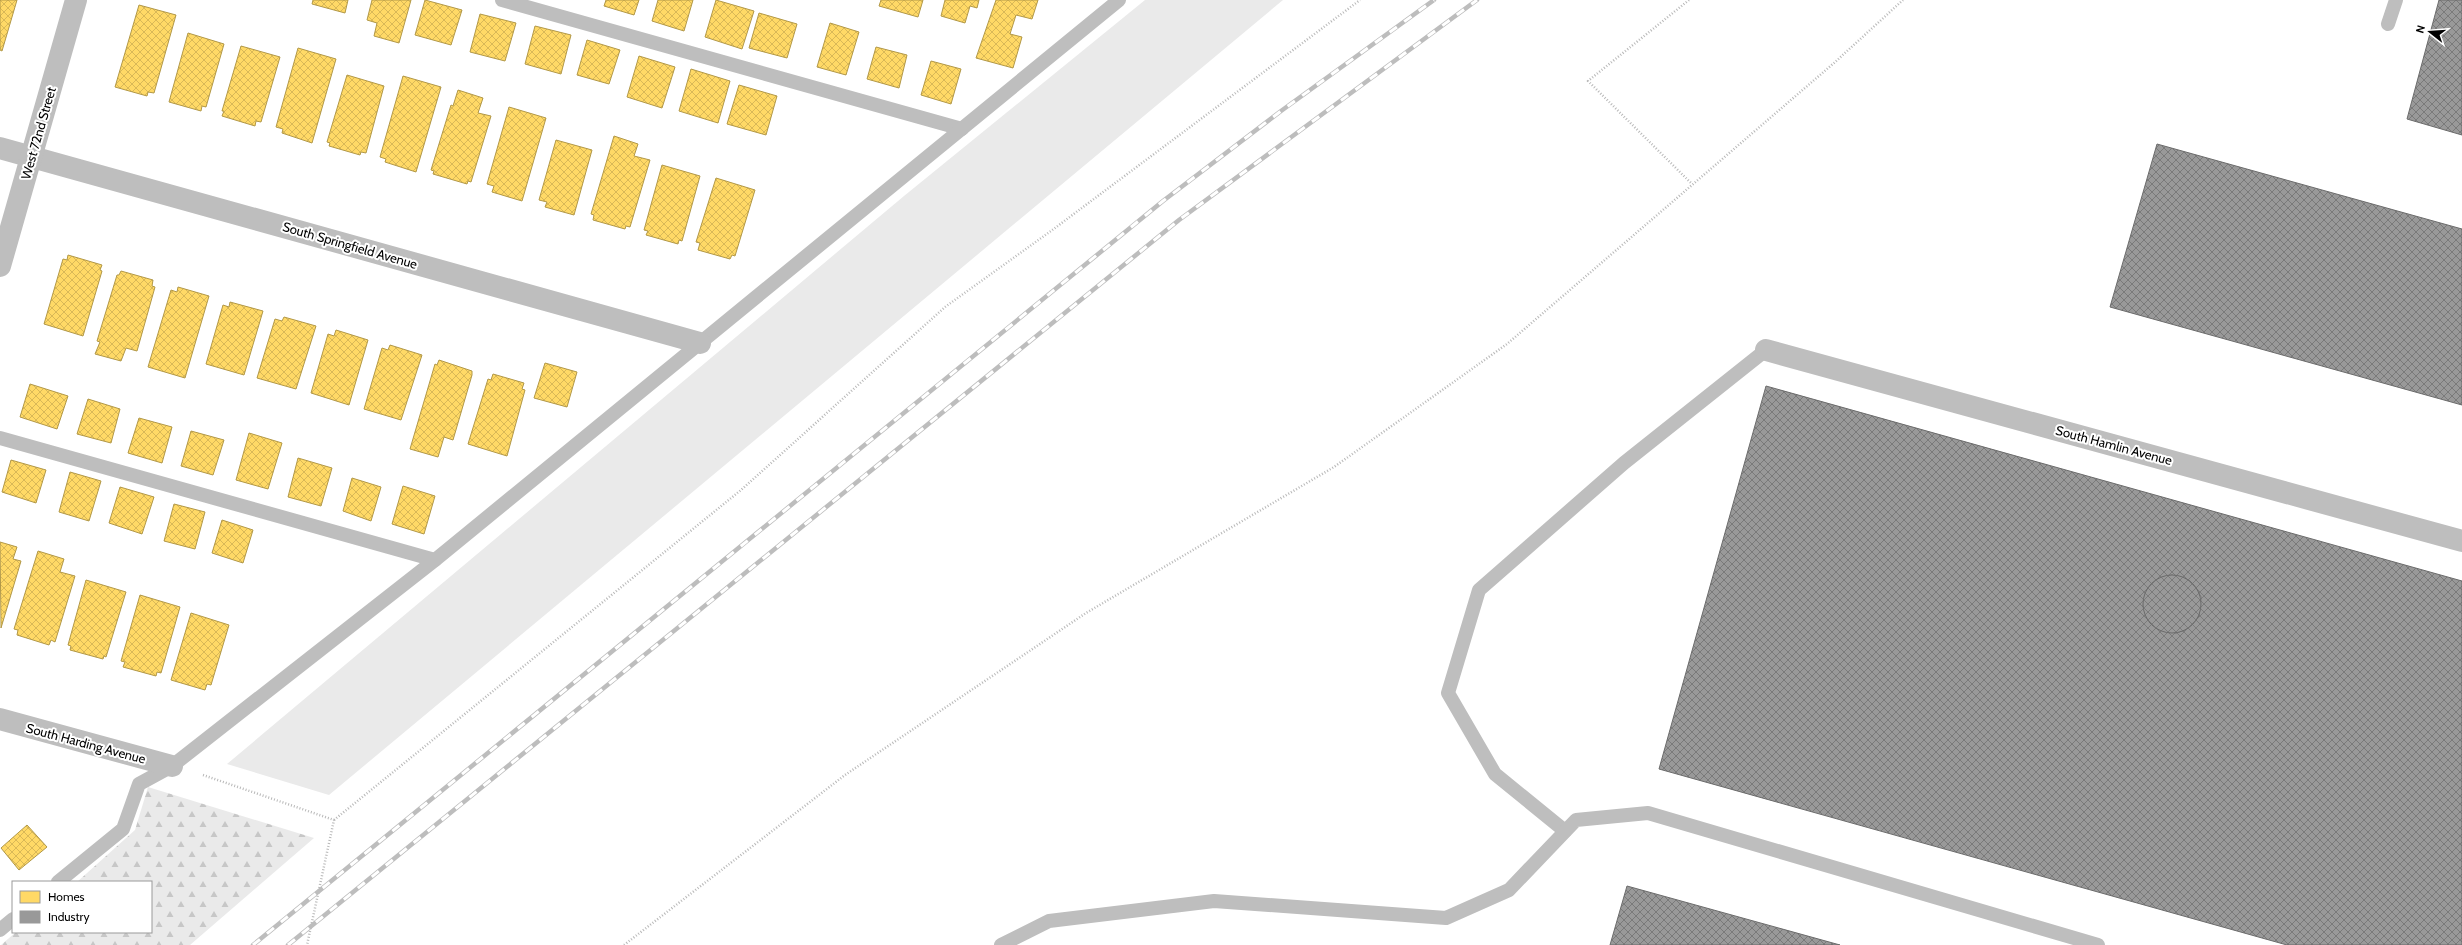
<svg xmlns="http://www.w3.org/2000/svg" width="2462" height="945" font-family="Cabin,sans-serif">
<style>
.grass{fill:#eaeaea}
.forest{fill:url(#forest-firs)}
.homes{fill:url(#homes-cross-hatch);stroke:#b29847}
.industry{fill:url(#industry-cross-hatch);stroke:#6b6b6b;fill-rule:evenodd}
.lines{fill:none;stroke-linecap:round;stroke-linejoin:round}
.path{stroke:#b8b8b8;stroke-width:2.5;stroke-dasharray:1 2;stroke-linecap:butt}
.lane{stroke:#bebebe;stroke-width:14}
.street{stroke:#bebebe;stroke-width:22}
.rail-casing{stroke:#bdbdbd;stroke-width:4.5}
.rail{stroke:#fff;stroke-width:3;stroke-dasharray:9;stroke-linecap:butt}
.labels{text-anchor:middle;stroke-width:4;stroke-linejoin:round;paint-order:stroke}
.street-label{font-size:13px;fill:#000;stroke:#fff}
</style>
<defs>
<pattern id="forest-firs" width="22" height="20" patternUnits="userSpaceOnUse"><rect width="22" height="20" fill="#eaeaea"/><path d="M5 1l3.5 6h-7zM16 11l3.5 6h-7z" fill="#c7c7c7"/></pattern>
<pattern id="homes-cross-hatch" width="8" height="8" patternUnits="userSpaceOnUse"><rect width="8" height="8" fill="#ffd966"/><path d="M0 0l8 8M0 8l8-8" fill="none" stroke="#d9b857"/></pattern>
<pattern id="industry-cross-hatch" width="8" height="8" patternUnits="userSpaceOnUse"><rect width="8" height="8" fill="#999"/><path d="M0 0l8 8M0 8l8-8" fill="none" stroke="#7a7a7a"/></pattern>
</defs>
<rect width="100%" height="100%" fill="#fff"/>
<polygon class="grass" points="1145,0 1283,0 329,795 227,764 904,196"/>
<polygon class="forest" points="148,787 314,838 190,945 1,945 16,932 151,932 151,882 77,882 135,830"/>
<g class="homes">
<polygon points="0,0 17,0 2,51 0,50"/>
<polygon points="313,0 348,0 345,13 312,4"/>
<polygon points="372,0 411,0 399,43 374,36 377,23 367,20"/>
<polygon points="425,0 462,10 451,45 415,35"/>
<polygon points="606,0 639,0 634,15 604,6"/>
<polygon points="658,0 693,0 684,31 652,21"/>
<polygon points="716,0 754,11 742,49 705,37"/>
<polygon points="881,0 923,0 918,17 879,6"/>
<polygon points="945,0 979,0 977,8 970,6 965,23 941,16"/>
<polygon points="996,0 1038,0 1032,19 1016,15 1010,34 1022,37 1013,68 976,58"/>
<polygon points="139,5 176,15 154,93 148,92 147,96 115,87"/>
<polygon points="759,13 797,24 787,58 749,48"/>
<polygon points="480,14 516,23 505,61 470,52"/>
<polygon points="830,23 859,32 846,75 817,67"/>
<polygon points="535,26 571,35 561,74 525,64"/>
<polygon points="188,33 224,44 206,107 202,106 201,111 169,102"/>
<polygon points="587,40 620,50 609,84 577,75"/>
<polygon points="241,46 280,57 261,122 256,121 255,126 222,116 224,111 222,111"/>
<polygon points="876,47 907,55 899,88 867,79"/>
<polygon points="298,48 336,59 312,143 282,133 283,129 276,127"/>
<polygon points="639,56 675,67 662,108 627,97"/>
<polygon points="931,61 961,69 951,104 921,95"/>
<polygon points="691,69 730,81 718,123 679,111"/>
<polygon points="347,75 384,86 366,153 361,152 360,155 329,146 330,143 327,142"/>
<polygon points="403,76 441,87 416,172 385,162 386,159 380,157"/>
<polygon points="739,85 777,96 766,135 727,124"/>
<polygon points="458,90 483,98 478,113 491,116 471,182 468,181 467,184 433,174 434,171 431,170 451,105 453,106"/>
<polygon points="509,107 546,118 522,201 492,192 494,186 487,184"/>
<polygon points="614,136 638,144 634,156 650,160 630,227 626,226 625,229 593,220 594,215 591,214"/>
<polygon points="556,140 592,150 574,215 545,207 547,202 539,200"/>
<polygon points="662,165 700,176 682,241 679,240 678,244 646,235 648,231 644,230"/>
<polygon points="716,178 755,190 735,256 732,255 730,259 698,250 700,243 696,242"/>
<polygon points="68,255 102,265 100,270 102,271 83,336 44,324 63,259 67,260"/>
<polygon points="121,271 153,280 152,286 155,287 137,351 126,348 121,361 95,354 100,342 97,341 117,275 119,275"/>
<polygon points="178,287 209,296 185,378 148,367 171,290 177,292"/>
<polygon points="230,302 263,311 244,375 206,364 223,305 229,307"/>
<polygon points="284,317 316,326 296,389 257,378 275,319 282,321"/>
<polygon points="336,330 368,340 349,405 311,393 328,334 334,336"/>
<polygon points="390,345 422,355 401,420 364,409 382,348 388,350"/>
<polygon points="439,360 472,371 472,375 453,440 444,437 438,457 410,449 435,364 437,365"/>
<polygon points="545,363 577,372 567,407 534,398"/>
<polygon points="493,374 524,383 522,389 525,390 507,456 468,444 488,379 491,380"/>
<polygon points="30,384 68,396 57,429 20,417"/>
<polygon points="88,399 120,409 111,443 77,434"/>
<polygon points="139,418 172,427 162,463 128,453"/>
<polygon points="191,431 224,440 213,475 181,466"/>
<polygon points="249,433 282,443 268,489 236,480"/>
<polygon points="298,458 332,468 321,506 288,497"/>
<polygon points="11,460 46,470 36,503 2,492"/>
<polygon points="70,472 101,481 89,521 59,512"/>
<polygon points="352,478 381,487 371,521 343,511"/>
<polygon points="403,486 435,496 424,534 392,524"/>
<polygon points="120,487 154,497 142,534 109,523"/>
<polygon points="174,504 205,512 195,549 164,541"/>
<polygon points="222,520 253,530 243,563 212,553"/>
<polygon points="0,542 17,547 13,559 21,561 1,628"/>
<polygon points="38,551 64,559 60,572 75,576 55,642 51,640 49,645 17,635 18,630 14,629"/>
<polygon points="86,580 126,592 106,657 104,656 103,659 70,650 71,646 68,645"/>
<polygon points="140,595 180,607 161,673 157,672 156,676 123,667 125,662 121,661"/>
<polygon points="191,613 229,625 211,685 207,684 205,690 171,680"/>
<polygon points="27,825 47,847 19,870 1,848"/>
</g>
<g class="industry">
<polygon points="2439,0 2462,0 2462,135 2407,119"/>
<polygon points="2157,144 2462,229 2462,405 2110,307"/>
<path d="M 1766,386 L 2462,581 L 2462,945 L 2287,945 L 1659,769 ZM 2172,575 L 2190,581 L 2196,588 L 2201,597 L 2199,616 L 2185,630 L 2176,633 L 2158,629 L 2150,623 L 2143,606 L 2148,588 L 2163,577 Z"/>
<circle cx="2172" cy="604" r="29"/>
<polygon points="1627,886 1840,945 1610,945"/>
</g>
<g class="lines">
<g class="path">
<polyline points="1689,0 1588,81 1692,184"/>
<polyline points="203,775 334,820 307,945"/>
<polyline points="334,820 741,490 945,307 1051,231 1360,0"/>
<polyline points="624,945 845,775 1086,613 1334,467 1507,344 1834,63 1903,0"/>
</g>
<g class="lane">
<polyline points="502,0 962,129"/>
<polyline points="2388,24 2396,0"/>
<polyline points="0,438 435,560"/>
<polyline points="1565,831 1495,774 1448,693 1479,590 1624,463 1766,350"/>
<polyline points="58,882 123,829 139,784 172,766 435,560 1119,0"/>
<polyline points="0,930 13,919"/>
<polyline points="1001,945 1049,921 1214,901 1446,918 1509,890 1576,820 1648,813 2098,945"/>
</g>
<g class="street">
<polyline points="0,148 700,343"/>
<polyline points="0,266 76,0"/>
<polyline points="1766,350 2462,541"/>
<polyline points="0,719 172,766"/>
</g>
<defs>
<g id="rail">
<polyline points="253,945 1163,201 1281,111 1434,0"/>
<polyline points="288,945 1179,220 1477,0"/>
</g>
</defs>
<use href="#rail" class="rail-casing"/>
<use href="#rail" class="rail"/>
</g>
<g class="labels">
<g class="street-label">
<text transform="translate(38 133) rotate(-74)" y="5">West 72nd Street</text>
<text transform="translate(350 245) rotate(16)" y="5">South Springfield Avenue</text>
<text transform="translate(2114 445) rotate(15)" y="5">South Hamlin Avenue</text>
<text transform="translate(86 743) rotate(15)" y="5">South Harding Avenue</text>
</g>
</g>
<rect x="12" y="881" width="140" height="52" fill="#ffffff" stroke="#999999"/>
<rect x="20" y="891" width="20" height="12" fill="#ffd966" stroke="#999999"/>
<text x="48" y="901" font-size="12" fill="#000000">Homes</text>
<rect x="20" y="911" width="20" height="12" fill="#999999" stroke="#999999"/>
<text x="48" y="921" font-size="12" fill="#000000">Industry</text>
<g transform="translate(2430 32) rotate(287)" stroke="#ffffff" stroke-width="3" paint-order="stroke">
<path d="M0-3L7 15L0 10L-7 15Z" fill="#000000"/>
<text y="-6" font-size="11" font-weight="bold" text-anchor="middle" fill="#000000">N</text>
</g>
</svg>
